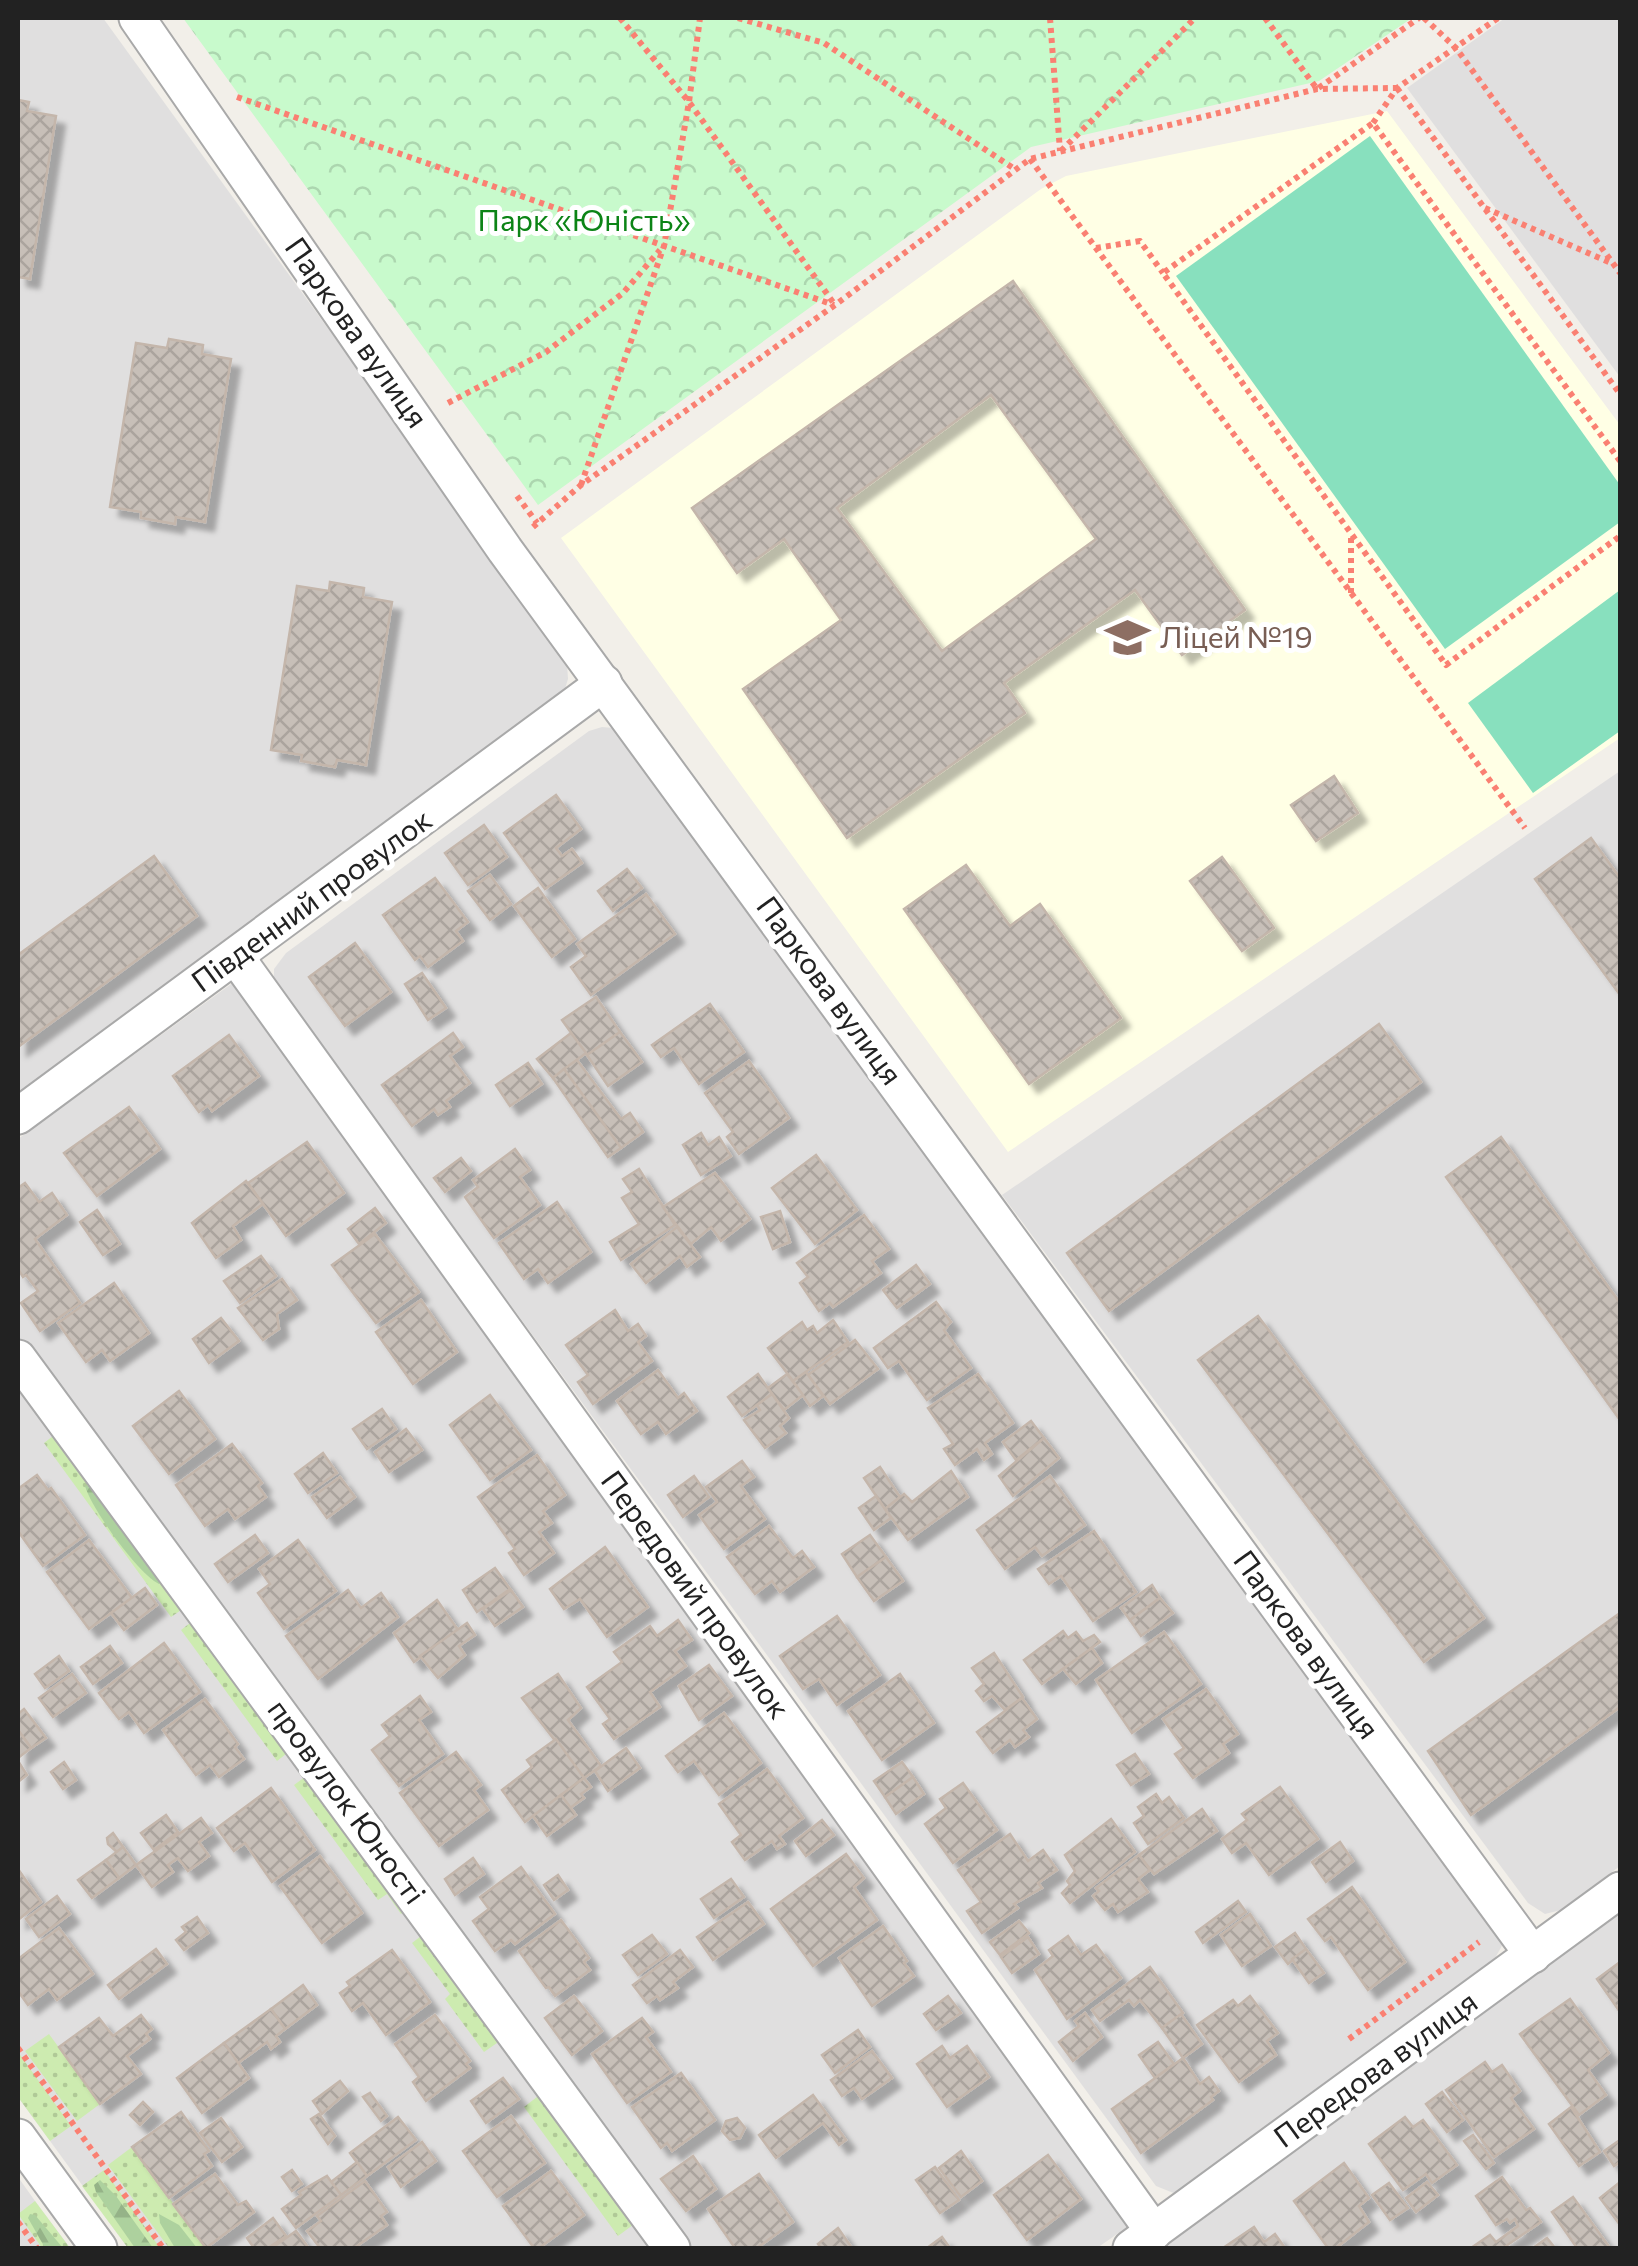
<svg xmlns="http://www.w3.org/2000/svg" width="1638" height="2266" font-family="Commissioner,sans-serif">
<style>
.residential{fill:#e0dfdf}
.education{fill:#ffffe5}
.grass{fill:url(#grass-dots)}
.forest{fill:url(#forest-firs)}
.park{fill:url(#park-crowns)}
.pitch{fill:#88e0be}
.building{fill:url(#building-cross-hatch);stroke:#c4b6ab;stroke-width:2.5;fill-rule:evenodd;filter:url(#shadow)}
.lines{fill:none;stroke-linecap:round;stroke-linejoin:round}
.minor-casing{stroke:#a9a9a9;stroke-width:39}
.path{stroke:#fa8072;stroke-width:6;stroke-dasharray:5 5;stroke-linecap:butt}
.minor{stroke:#fff;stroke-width:35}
.labels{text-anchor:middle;stroke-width:10;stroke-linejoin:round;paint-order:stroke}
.park-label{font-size:30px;fill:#0c8416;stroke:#fff}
.street-label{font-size:30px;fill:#222;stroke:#fff}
.education-label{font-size:30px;fill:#785e54;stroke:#fff;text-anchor:start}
</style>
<defs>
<pattern id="grass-dots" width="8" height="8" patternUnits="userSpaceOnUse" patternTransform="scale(2.5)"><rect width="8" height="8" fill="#cdebb0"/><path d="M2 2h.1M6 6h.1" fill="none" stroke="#b0c997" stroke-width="1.8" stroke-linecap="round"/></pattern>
<pattern id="forest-firs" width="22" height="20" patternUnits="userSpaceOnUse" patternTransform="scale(2.5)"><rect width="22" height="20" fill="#add19e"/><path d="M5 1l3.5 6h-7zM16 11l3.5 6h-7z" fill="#95b388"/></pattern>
<pattern id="park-crowns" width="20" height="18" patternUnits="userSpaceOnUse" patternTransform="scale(2.5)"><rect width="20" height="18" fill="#c8facc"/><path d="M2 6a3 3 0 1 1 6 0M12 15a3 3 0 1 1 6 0" fill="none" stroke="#acd6af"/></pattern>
<pattern id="building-cross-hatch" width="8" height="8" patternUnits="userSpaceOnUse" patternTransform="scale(2.5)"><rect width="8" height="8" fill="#c7bfb8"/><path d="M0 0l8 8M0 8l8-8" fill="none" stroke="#aba49e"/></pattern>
<filter id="shadow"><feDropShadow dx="9" dy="9" stdDeviation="2.5" flood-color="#0004"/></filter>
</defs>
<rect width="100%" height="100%" fill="#f2efe9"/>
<g class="residential">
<polygon points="18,18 103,18 561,650 567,664 568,679 564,692 552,702 18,1094"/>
<polygon points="1505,18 1620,18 1620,377 1407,88"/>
<polygon points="602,727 613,728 1494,1912 1504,1942 1489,1969 1176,2194 1156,2186 274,982 274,969 286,953 589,731"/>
<polygon points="1620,771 1620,1866 1561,1910 1545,1914 1528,1903 1002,1195"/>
<polygon points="238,979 1130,2225 1097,2248 680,2248 18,1344 18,1139"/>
<polygon points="18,1368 662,2248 128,2248 18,2097"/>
<polygon points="1620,1906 1620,2248 1156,2248"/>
<polygon points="18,2177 35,2201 70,2248 18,2248"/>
</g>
<polygon class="education" points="1387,111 1620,425 1620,738 1008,1152 561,538 1041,189 1066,176"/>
<g class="grass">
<polygon points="62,1429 190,1604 171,1617 44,1443"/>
<polygon points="199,1616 295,1747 277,1761 181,1630"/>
<polygon points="313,1771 411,1906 401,1914 387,1894 378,1900 294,1785"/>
<polygon points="429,1930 507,2036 484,2052 445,1999 450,1994 412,1943"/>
<polygon points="49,2034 100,2104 77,2121 25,2051"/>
<polygon points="18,2052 71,2126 50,2141 18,2097"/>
<polygon points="546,2090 641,2219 618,2236 524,2107"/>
<polygon points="132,2147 206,2248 169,2248 108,2165"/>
<polygon points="104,2170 160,2248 128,2248 82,2186"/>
<polygon points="35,2201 70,2248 42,2248 18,2214"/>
</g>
<g class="forest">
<path d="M 90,1485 L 162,1579 L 159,1584 C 138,1574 91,1508 85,1486 Z"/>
<polygon points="100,2180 116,2196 153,2248 135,2248 96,2192 94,2185"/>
<polygon points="30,2214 35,2215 63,2248 45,2248 28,2218"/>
<polygon points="159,2214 179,2225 197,2248 175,2248 160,2223"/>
</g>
<polygon class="park" points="183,18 1412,18 1319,81 1031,147 538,505"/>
<g class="pitch">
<polygon points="1370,136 1620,485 1620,522 1445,649 1176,276"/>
<polygon points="1620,590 1620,731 1533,793 1468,703"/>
</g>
<g class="building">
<polygon points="18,100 29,102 27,111 56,116 30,279 18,277"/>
<path d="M 1013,281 L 1245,610 L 1182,655 L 1135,590 L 1004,683 L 1025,713 L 847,838 L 743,689 L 841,620 L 784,539 L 737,573 L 692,508 ZM 991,395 L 1096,539 L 942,651 L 837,508 Z"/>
<polygon points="169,339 203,345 202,354 231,359 205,522 176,517 175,524 141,518 141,512 110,507 136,343 167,348"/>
<polygon points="330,582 364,588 363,597 392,602 366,765 337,760 335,767 301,761 302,755 271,750 297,586 329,591"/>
<polygon points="1334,776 1358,813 1316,841 1291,805"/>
<polygon points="556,795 581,829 556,848 562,856 572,849 582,863 545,889 504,833"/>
<polygon points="484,825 507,857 468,885 445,853"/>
<polygon points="1591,838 1620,878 1620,995 1535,879"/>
<polygon points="154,856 197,916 18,1047 18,955"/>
<polygon points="1222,857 1274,928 1242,951 1190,881"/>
<polygon points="966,865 1010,926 1040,904 1121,1018 1029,1084 904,909"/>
<polygon points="627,869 642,888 613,911 598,891"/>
<polygon points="490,875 511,904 490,920 468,891"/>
<polygon points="435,878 468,922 456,931 463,941 428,967 420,956 415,960 383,915"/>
<polygon points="538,888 575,939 552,957 514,906"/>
<polygon points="646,894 675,934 591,995 571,967 586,956 577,944"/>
<polygon points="355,943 391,992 345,1026 309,977"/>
<polygon points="422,973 446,1008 428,1020 405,984"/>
<polygon points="596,997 620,1032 587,1055 562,1020"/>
<polygon points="710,1004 744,1052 699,1084 674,1048 661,1057 652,1045"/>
<polygon points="1379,1024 1421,1082 1109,1311 1067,1253"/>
<polygon points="620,1032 642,1062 608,1086 587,1055"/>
<polygon points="453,1033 463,1047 450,1056 470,1083 446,1101 450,1107 438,1115 434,1109 412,1126 382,1085"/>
<polygon points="571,1033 586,1053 553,1078 537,1059"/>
<polygon points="229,1035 259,1076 212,1111 208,1105 199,1112 173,1076"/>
<polygon points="577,1060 621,1119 630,1113 643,1132 621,1148 564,1069"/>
<polygon points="749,1061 789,1118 739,1154 727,1137 733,1132 705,1093"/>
<polygon points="528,1063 542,1084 510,1106 496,1085"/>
<polygon points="564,1069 621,1148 608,1157 553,1078"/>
<polygon points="129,1107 160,1149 97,1196 64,1153"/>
<polygon points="701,1133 708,1145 719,1137 731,1156 701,1175 683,1145"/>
<polygon points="1501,1137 1620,1303 1620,1420 1446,1177"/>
<polygon points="307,1142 344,1193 286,1236 248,1183"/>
<polygon points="515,1149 530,1170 520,1177 540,1205 494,1238 465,1197 478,1187 473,1180"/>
<polygon points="816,1155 857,1210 815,1244 772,1188"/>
<polygon points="461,1158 471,1171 445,1192 434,1178"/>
<polygon points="639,1169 675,1225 621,1260 610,1242 639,1224 622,1198 632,1192 623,1179"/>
<polygon points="715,1173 750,1219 721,1241 711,1227 691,1244 663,1207"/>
<polygon points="246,1181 263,1204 233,1226 241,1240 216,1258 192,1223"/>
<polygon points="25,1183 39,1202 52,1193 67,1215 35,1239 80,1303 40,1331 21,1303 38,1291 26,1275 23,1277 18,1269 18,1188"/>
<polygon points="557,1202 591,1252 548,1283 538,1269 524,1279 499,1243"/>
<polygon points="375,1208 386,1223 359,1244 348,1229"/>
<polygon points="97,1210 120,1244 103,1255 80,1222"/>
<polygon points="780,1211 790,1242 773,1249 761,1217"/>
<polygon points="864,1215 889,1249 872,1261 881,1273 833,1307 830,1303 819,1311 800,1283 808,1277 797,1263"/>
<polygon points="677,1227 700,1257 687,1267 680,1256 646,1283 631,1264"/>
<polygon points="375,1234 419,1292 376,1323 332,1265"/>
<polygon points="261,1256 276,1276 240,1303 224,1281"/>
<polygon points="916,1265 930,1284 897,1308 883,1290"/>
<polygon points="282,1279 297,1300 277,1314 279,1329 263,1340 238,1308"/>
<polygon points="114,1283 149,1333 110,1361 102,1350 86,1362 58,1323"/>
<polygon points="421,1300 457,1352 413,1384 376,1332"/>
<polygon points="936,1302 951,1322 944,1330 971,1368 927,1400 899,1361 888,1368 874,1348"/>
<polygon points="615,1310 628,1331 638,1324 646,1336 638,1342 652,1361 593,1404 578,1382 588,1375 566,1345"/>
<polygon points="1258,1316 1484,1618 1424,1662 1198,1360"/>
<polygon points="221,1318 239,1341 209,1363 193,1339"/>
<polygon points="833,1320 848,1342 793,1381 768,1348 802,1322 807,1330 813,1326 817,1333"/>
<polygon points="855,1340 878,1369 830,1404 808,1375"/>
<polygon points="658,1370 678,1398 684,1393 697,1411 666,1434 658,1422 641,1434 617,1401"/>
<polygon points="806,1372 823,1396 810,1406 793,1381"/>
<polygon points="758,1374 772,1394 742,1416 728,1397"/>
<polygon points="787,1374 803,1395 784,1410 768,1388"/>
<polygon points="978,1374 1013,1423 985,1443 992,1454 984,1460 977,1449 955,1465 944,1449 953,1444 928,1408"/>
<polygon points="179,1391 215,1439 169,1474 133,1426"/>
<polygon points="772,1394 789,1418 780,1426 786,1433 765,1448 744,1420 760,1410 757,1405"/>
<polygon points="490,1395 531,1450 490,1480 450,1425"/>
<polygon points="382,1409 396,1429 367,1449 353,1429"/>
<polygon points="1031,1421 1044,1438 1016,1460 1003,1442"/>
<polygon points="406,1429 422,1450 389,1472 375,1452"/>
<polygon points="1044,1438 1059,1458 1013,1496 999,1476"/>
<polygon points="232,1444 262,1483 258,1486 266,1497 235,1519 228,1509 205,1526 176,1485"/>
<polygon points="323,1453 337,1473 308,1493 295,1474"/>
<polygon points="537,1455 565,1495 543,1511 552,1523 539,1532 554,1553 524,1575 509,1553 515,1549 478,1497"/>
<polygon points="742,1461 754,1477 741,1486 765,1519 724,1549 699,1515 717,1502 706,1487"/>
<polygon points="880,1467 900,1497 885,1509 864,1478"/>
<polygon points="951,1471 968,1497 908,1540 885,1509 904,1494 912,1502"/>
<polygon points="37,1475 48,1490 51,1488 85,1535 43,1566 18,1531 18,1489"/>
<polygon points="694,1476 709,1497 683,1517 668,1495"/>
<polygon points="1050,1476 1085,1525 1042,1556 1035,1547 1005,1569 977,1530"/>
<polygon points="340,1477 355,1497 327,1518 312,1497"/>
<polygon points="876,1496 891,1518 874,1530 859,1508"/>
<polygon points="769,1526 793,1558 802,1551 814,1567 780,1592 772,1581 755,1594 727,1557"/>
<polygon points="1094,1531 1136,1592 1093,1621 1061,1576 1049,1584 1038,1569"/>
<polygon points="255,1535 268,1553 228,1582 215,1564"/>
<polygon points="870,1535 886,1557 857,1577 842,1554"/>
<polygon points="89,1540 132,1598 89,1629 47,1572"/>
<polygon points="298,1540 336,1591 284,1629 258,1593 270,1584 259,1569"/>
<polygon points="605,1547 648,1607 607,1637 580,1599 564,1609 550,1589"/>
<polygon points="886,1557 903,1581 874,1601 857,1577"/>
<polygon points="495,1568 510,1589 477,1612 463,1590"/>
<polygon points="1152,1585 1160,1598 1130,1620 1121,1608"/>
<polygon points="145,1588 157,1605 124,1630 111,1613"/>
<polygon points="348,1590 361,1608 381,1593 398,1617 318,1679 286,1636"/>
<polygon points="511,1590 523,1607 495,1626 483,1609"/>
<polygon points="1160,1598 1173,1613 1141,1636 1130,1620"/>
<polygon points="437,1600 458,1630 414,1662 394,1633"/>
<polygon points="1620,1613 1620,1707 1471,1815 1428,1751"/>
<polygon points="837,1616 880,1675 837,1705 819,1679 803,1689 780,1656"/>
<polygon points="678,1620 692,1640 675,1651 686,1666 650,1692 660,1707 614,1739 603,1724 610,1719 587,1687 622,1662 614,1652 650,1626 657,1636"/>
<polygon points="467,1623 475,1635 459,1646 465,1655 438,1678 420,1656"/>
<polygon points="1063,1631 1068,1638 1076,1632 1083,1641 1094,1635 1100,1642 1042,1684 1024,1660"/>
<polygon points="1164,1632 1201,1684 1132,1733 1096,1680"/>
<polygon points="164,1643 200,1692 144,1733 129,1712 119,1719 99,1693"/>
<polygon points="110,1646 122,1663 93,1684 81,1667"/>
<polygon points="1092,1648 1102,1663 1076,1684 1063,1669"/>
<polygon points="994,1653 1023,1697 1005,1710 992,1696 984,1701 976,1691 984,1684 972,1668"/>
<polygon points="59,1656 69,1671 45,1688 35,1674"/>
<polygon points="709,1665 732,1696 699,1720 679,1686"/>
<polygon points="72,1674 86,1693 53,1717 39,1698"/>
<polygon points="558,1674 581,1708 568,1720 601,1766 584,1778 522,1698"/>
<polygon points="900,1674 934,1723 882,1760 848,1711"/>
<polygon points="1206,1689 1238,1734 1223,1744 1229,1753 1193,1778 1175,1754 1184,1748 1163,1719"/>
<polygon points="420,1696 431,1712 419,1720 443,1754 399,1786 372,1750 390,1736 382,1725"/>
<polygon points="1022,1698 1037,1719 1023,1730 1029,1737 1015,1747 1010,1740 993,1753 977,1732"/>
<polygon points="205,1699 238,1744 235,1747 244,1759 219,1777 210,1765 196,1775 163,1730"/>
<polygon points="24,1709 46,1738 31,1748 18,1730 18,1714"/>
<polygon points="724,1713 761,1763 719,1795 694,1761 678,1772 666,1756"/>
<polygon points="18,1730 31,1748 18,1758"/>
<polygon points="556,1739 584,1778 525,1822 502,1790 532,1767 527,1760"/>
<polygon points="626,1748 640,1768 608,1791 595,1771"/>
<polygon points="456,1752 481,1785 474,1790 488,1810 439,1846 400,1793"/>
<polygon points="1135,1754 1149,1774 1131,1785 1117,1765"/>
<polygon points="18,1761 27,1775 18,1782"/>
<polygon points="64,1762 76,1780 63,1789 51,1772"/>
<polygon points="902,1762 913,1777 885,1797 874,1781"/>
<polygon points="767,1769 803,1818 779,1836 785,1844 777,1849 772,1841 745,1860 732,1842 741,1835 719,1804"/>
<polygon points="913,1777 924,1794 896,1814 885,1797"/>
<polygon points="584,1778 591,1787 581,1794 584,1798 570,1808 561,1795"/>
<polygon points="963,1783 997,1830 953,1863 925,1824 946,1808 940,1799"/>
<polygon points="1280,1787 1318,1839 1269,1875 1246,1843 1232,1853 1222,1839 1247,1820 1242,1814"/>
<polygon points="271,1788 315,1850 272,1882 245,1843 234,1851 217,1828"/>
<polygon points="1156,1794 1162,1803 1169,1797 1184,1818 1148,1844 1134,1823 1144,1816 1138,1807"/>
<polygon points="561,1795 576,1815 547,1836 533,1816"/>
<polygon points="1202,1809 1217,1831 1154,1874 1139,1855"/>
<polygon points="166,1815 178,1832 154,1850 141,1833"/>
<polygon points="201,1818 212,1833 199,1842 209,1856 188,1871 178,1858 168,1865 173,1872 152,1887 136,1865"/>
<polygon points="1111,1819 1135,1852 1070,1903 1062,1893 1070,1885 1067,1881 1075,1871 1065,1855"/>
<polygon points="822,1820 834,1835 806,1856 795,1841"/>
<polygon points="113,1833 123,1847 117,1852 108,1844 107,1838"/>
<polygon points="1010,1834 1028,1861 1043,1850 1057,1870 1038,1883 1042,1888 1014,1904 1018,1908 982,1933 967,1911 981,1902 958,1870"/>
<polygon points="1340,1842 1353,1861 1326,1882 1312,1862"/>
<polygon points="123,1847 136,1865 119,1878 106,1860"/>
<polygon points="846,1854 864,1878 854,1887 877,1920 813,1966 771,1909"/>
<polygon points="1139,1855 1150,1870 1138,1879 1148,1892 1118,1912 1113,1904 1105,1910 1093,1896 1099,1891 1096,1888"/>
<polygon points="320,1856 362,1913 322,1943 280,1886"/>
<polygon points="473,1858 484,1874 455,1895 445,1879"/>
<polygon points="106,1860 119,1878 92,1898 78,1880"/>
<polygon points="521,1867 555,1914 515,1944 511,1940 495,1951 473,1921 489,1909 480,1897"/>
<polygon points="18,1869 41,1902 18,1920"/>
<polygon points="558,1875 568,1890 554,1900 544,1885"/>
<polygon points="731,1879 744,1897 714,1918 701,1899"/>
<polygon points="1352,1887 1405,1962 1368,1990 1331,1937 1325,1941 1308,1919"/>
<polygon points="57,1896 70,1914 39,1937 26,1919"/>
<polygon points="1238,1901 1246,1912 1203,1943 1196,1932"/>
<polygon points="748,1902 764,1924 713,1960 697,1937"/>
<polygon points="1250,1914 1271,1946 1242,1966 1221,1935"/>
<polygon points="197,1917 208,1933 184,1950 176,1940 186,1932 182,1927"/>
<polygon points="561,1920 589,1958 584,1962 590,1970 555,1996 549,1987 546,1988 519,1951"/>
<polygon points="1019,1921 1029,1933 1000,1955 990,1942"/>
<polygon points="883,1926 907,1961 904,1963 914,1976 872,2006 839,1958"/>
<polygon points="59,1928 93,1974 57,2000 49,1989 28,2005 18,1991 18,1959"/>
<polygon points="1295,1933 1306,1949 1288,1964 1275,1947"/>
<polygon points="652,1935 667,1954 638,1975 623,1955"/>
<polygon points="1068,1936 1081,1955 1096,1945 1121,1978 1067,2019 1035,1970 1053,1956 1049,1950"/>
<polygon points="1028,1937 1039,1954 1012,1973 1001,1957"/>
<polygon points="156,1949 167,1964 119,1999 108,1985"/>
<polygon points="1306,1949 1324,1973 1309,1983 1292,1959"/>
<polygon points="392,1950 430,2002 386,2035 363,2003 352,2011 340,1993 350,1986 347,1982"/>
<polygon points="680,1950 693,1967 673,1982 678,1988 660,2000 657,1996 647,2003 633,1985"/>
<polygon points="1620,1962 1620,2012 1597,1979"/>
<polygon points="1150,1967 1183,2013 1162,2028 1140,2000 1134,2006 1129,2000 1100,2021 1092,2010"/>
<polygon points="303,1985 317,2005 285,2029 271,2009"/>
<polygon points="574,1996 602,2031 572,2055 545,2018"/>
<polygon points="948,1996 961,2013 936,2030 924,2014"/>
<polygon points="1250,1996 1278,2033 1267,2041 1276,2055 1239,2082 1197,2025 1233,2000 1238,2006"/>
<polygon points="1570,1999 1609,2053 1588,2070 1606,2095 1579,2115 1520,2034"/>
<polygon points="271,2009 285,2029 276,2036 280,2042 271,2049 267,2042 238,2063 224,2043"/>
<polygon points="1085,2013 1102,2037 1073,2061 1059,2042 1079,2026 1075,2021"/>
<polygon points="1181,2014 1202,2044 1183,2058 1162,2028"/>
<polygon points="141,2015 152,2029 146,2034 150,2039 127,2056 141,2074 100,2104 59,2047 99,2018 113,2036"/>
<polygon points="435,2015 470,2061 466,2064 470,2068 426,2101 413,2082 419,2077 395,2044"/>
<polygon points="642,2018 653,2032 646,2037 671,2072 627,2103 592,2054"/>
<polygon points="858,2030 870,2047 835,2073 822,2055"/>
<polygon points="1158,2042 1174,2064 1155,2078 1139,2055"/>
<polygon points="224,2043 249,2078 202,2113 177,2078"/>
<polygon points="942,2046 950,2058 967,2046 989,2077 947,2107 917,2064"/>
<polygon points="872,2051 892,2078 862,2099 854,2088 842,2096 831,2080"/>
<polygon points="1183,2058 1200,2084 1209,2077 1219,2091 1211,2097 1213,2100 1141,2153 1112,2109"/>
<polygon points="1485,2062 1492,2072 1502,2065 1520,2091 1511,2098 1534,2129 1494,2157 1446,2090"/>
<polygon points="681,2073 715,2120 672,2151 667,2143 661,2148 632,2107"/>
<polygon points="503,2078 519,2099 486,2123 471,2101"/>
<polygon points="340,2081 348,2091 322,2114 313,2101"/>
<polygon points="1442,2092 1463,2120 1447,2132 1426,2104"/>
<polygon points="370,2093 387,2116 381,2121 363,2097"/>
<polygon points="813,2095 846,2140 839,2145 823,2123 776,2158 759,2135"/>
<polygon points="143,2102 153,2112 140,2125 130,2115"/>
<polygon points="1571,2107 1600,2152 1579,2166 1549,2124"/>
<polygon points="181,2112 209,2151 204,2154 212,2166 169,2198 132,2147"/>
<polygon points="319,2114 335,2136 328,2144 311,2119"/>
<polygon points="511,2116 545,2163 497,2197 463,2151"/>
<polygon points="398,2117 416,2140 367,2176 350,2153"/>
<polygon points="1405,2117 1413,2127 1423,2120 1457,2165 1432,2183 1426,2174 1403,2190 1369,2144"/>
<polygon points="221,2118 242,2147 222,2162 200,2133"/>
<polygon points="737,2118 745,2128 740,2138 730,2140 722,2131 726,2121"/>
<polygon points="1473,2135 1494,2163 1486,2169 1464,2141"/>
<polygon points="1620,2140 1620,2162 1614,2166 1604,2151"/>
<polygon points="422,2142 436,2161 401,2187 388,2167"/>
<polygon points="961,2151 982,2181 961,2197 939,2168"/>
<polygon points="1048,2155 1081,2199 1027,2240 994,2195"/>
<polygon points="693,2156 716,2189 686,2211 661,2179"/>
<polygon points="357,2162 367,2176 341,2195 331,2182"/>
<polygon points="1344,2163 1369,2198 1359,2206 1369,2222 1336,2248 1328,2248 1294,2201"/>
<polygon points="935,2167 959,2200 940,2213 916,2180"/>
<polygon points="292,2170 302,2184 292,2191 282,2177"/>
<polygon points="551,2171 584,2215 539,2248 534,2248 503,2206"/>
<polygon points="215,2174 238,2205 246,2201 254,2212 206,2248 173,2204"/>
<polygon points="759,2174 793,2222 757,2248 735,2248 708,2209"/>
<polygon points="327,2176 341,2195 296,2228 282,2209 301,2195 299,2192"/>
<polygon points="1502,2177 1526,2210 1530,2208 1541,2222 1503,2248 1471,2248 1490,2235 1496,2242 1518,2226 1515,2219 1510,2223 1507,2219 1496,2225 1476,2196"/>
<polygon points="365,2181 387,2212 381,2216 387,2225 354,2248 320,2248 307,2231 321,2221 317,2216"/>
<polygon points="1427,2182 1438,2195 1416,2212 1406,2198"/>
<polygon points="1620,2182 1620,2225 1600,2198"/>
<polygon points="1389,2183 1408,2208 1390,2220 1372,2195"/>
<polygon points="1573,2197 1610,2248 1577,2248 1552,2212"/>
<polygon points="273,2218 286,2236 268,2248 254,2248 247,2238"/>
<polygon points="1254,2227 1264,2242 1275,2234 1285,2248 1223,2248"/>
<polygon points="838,2228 852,2248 821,2248 818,2244"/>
<polygon points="296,2231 308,2247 272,2248"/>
<polygon points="942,2237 950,2248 927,2248"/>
<polygon points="1547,2238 1555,2248 1533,2248"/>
</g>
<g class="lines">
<defs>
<g id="minor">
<polyline points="137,18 505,550 1533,1955"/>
<polyline points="236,957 1154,2232"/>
<polyline points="18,1116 604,683"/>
<polyline points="18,1358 672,2248"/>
<polyline points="18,2137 99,2248"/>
<polyline points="1131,2248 1620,1890"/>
</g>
</defs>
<use href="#minor" class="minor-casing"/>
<g class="path">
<polyline points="620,18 689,102 835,305"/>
<polyline points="738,18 824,43 1016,170"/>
<polyline points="1050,18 1060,151"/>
<polyline points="1265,18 1317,89 1419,18"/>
<polyline points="1424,18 1456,48 1620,273"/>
<polyline points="1397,88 1620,394"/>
<polyline points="237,97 834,305"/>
<polyline points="1373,123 1397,88 1498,18"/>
<polyline points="1061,151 1195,18"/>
<polyline points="1030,159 1525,828"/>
<polyline points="1485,208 1611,263"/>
<polyline points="1096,248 1140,241 1163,273"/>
<polyline points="448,403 546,352 623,293 660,250"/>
<polyline points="1620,461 1373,123 1163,273 1446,665 1620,536"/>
<polyline points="581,485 664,246 689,102 700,18"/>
<polyline points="517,496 537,523"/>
<polyline points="533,527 581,485 835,305 1030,159 1317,89 1397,88"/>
<polyline points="1351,593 1351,535"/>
<polyline points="1349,2039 1479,1942"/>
<polyline points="18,2048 163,2248"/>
<polyline points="18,2222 37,2248"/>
</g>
<use href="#minor" class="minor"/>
</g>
<defs>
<symbol id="school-bare" viewBox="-9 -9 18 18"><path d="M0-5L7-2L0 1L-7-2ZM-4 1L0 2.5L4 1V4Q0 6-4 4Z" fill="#8d6e63" stroke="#fff" stroke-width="2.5" paint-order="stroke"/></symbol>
</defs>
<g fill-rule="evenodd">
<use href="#school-bare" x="1096" y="606" width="63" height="63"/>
</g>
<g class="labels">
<g class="park-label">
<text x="584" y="231">Парк «Юність»</text>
</g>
<g class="street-label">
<text transform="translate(356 333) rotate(55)" y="10">Паркова вулиця</text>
<text transform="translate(312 901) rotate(-36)" y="10">Південний провулок</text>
<text transform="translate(829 991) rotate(54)" y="10">Паркова вулиця</text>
<text transform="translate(695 1595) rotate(54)" y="10">Передовий провулок</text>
<text transform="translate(1306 1645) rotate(54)" y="10">Паркова вулиця</text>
<text transform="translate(346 1802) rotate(54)" y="10">провулок Юності</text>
<text transform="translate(1376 2070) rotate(-36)" y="10">Передова вулиця</text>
</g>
<g class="education-label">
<text x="1160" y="648">Ліцей №19</text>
</g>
</g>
<rect width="1638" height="2266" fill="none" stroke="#222222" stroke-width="40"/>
</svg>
